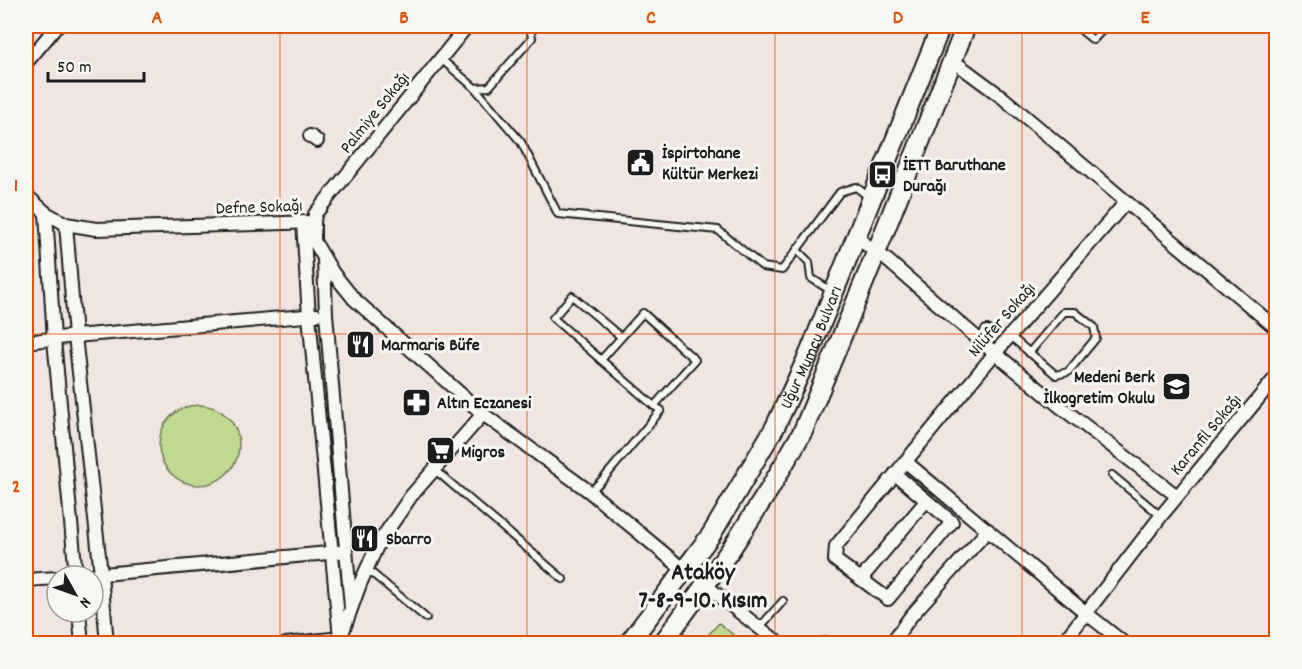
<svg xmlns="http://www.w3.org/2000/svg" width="1302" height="669" font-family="Dekko,sans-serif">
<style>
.green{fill:#bed990;stroke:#6d7a56;stroke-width:1.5}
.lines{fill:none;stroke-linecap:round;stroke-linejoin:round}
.lane-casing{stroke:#1c1c1c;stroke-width:10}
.street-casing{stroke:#1c1c1c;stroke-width:16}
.secondary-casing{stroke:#1c1c1c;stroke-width:22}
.lane{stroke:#f6f6f2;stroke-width:6}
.street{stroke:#f6f6f2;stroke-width:12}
.secondary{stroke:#f6f6f2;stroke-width:18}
.grid{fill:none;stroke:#de560d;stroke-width:1.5;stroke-opacity:0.55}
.labels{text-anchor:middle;stroke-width:6;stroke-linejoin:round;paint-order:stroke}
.street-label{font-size:18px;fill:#1c1c1c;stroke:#f6f6f2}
.poi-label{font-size:18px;font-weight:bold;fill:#1c1c1c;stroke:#f6f6f2;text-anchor:start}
.district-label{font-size:24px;font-weight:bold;fill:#1c1c1c;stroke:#f6f6f2}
.neatline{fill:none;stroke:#de560d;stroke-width:2}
.grid-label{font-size:20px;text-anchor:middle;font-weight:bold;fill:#de560d}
</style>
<rect width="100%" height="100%" fill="#f1e5e1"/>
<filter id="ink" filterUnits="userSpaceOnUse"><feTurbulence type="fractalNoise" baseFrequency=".0167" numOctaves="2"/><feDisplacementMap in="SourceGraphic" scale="12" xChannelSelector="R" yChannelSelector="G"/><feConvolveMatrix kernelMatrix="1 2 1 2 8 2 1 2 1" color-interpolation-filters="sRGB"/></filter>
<g filter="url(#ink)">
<g class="green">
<circle cx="199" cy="445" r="40"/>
<polygon points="719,623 743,643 701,643"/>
</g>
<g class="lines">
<defs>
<g id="lane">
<polyline points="1076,26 1093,40 1106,26"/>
<polyline points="441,59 475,88 489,87 532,38 530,27 529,26"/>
<polyline points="475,88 521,142 558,214 718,230 763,267 782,270 840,192 856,187 869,197"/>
<polyline points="797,250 809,262 811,278 825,287"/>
<polyline points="1010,336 1056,375 1068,372 1096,338 1094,327 1075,312 1064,312 1029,353"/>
<polyline points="621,337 572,296 553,318 654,406"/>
<polyline points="434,469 563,579"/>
<polyline points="1112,475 1161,516"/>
<polyline points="590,492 605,477 661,410 654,406 695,360 643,313 601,360"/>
<polyline points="367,569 426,618"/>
<polyline points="760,627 783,601"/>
<polyline points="823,644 825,641"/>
</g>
<g id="street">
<polyline points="26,30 26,31"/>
<polyline points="952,60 1002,97 1276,328"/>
<polyline points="26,63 57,26"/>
<polyline points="310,136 317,141"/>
<polyline points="26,195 46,213 66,224 96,229 314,222 314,241 333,273 354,299 483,414 590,492 684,570"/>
<polyline points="46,213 54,339 76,576"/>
<polyline points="314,222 315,214 467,26"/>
<polyline points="66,224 75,336 101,574 107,644"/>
<polyline points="856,237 887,260 984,344 987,332"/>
<polyline points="324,259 326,314 351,608"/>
<polyline points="26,342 75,336 316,315"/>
<polyline points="984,344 1062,408 1177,496"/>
<polyline points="906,462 1086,613 1125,644"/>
<polyline points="895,474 952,522 888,599 835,560 836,546 995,353 1126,202"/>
<polyline points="82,576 339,552"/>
<polyline points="861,579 926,501"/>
<polyline points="26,580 57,578"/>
<polyline points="705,585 780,644"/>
<polyline points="79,612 82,644"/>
<polyline points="342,634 360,584 378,544 411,496 483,414"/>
<polyline points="286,644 340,638 309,316 303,222"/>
<polyline points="891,644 911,616 988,530"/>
<polyline points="1062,644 1161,516 1276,377"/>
</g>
<g id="secondary">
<path id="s1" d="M 628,644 L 711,535 L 775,427 L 809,354 L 941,26"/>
<polyline points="662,644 731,549 769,490 803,431 876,253 966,26"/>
</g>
</defs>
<use href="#lane" class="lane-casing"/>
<use href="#street" class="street-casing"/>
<use href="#secondary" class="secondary-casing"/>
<use href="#lane" class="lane"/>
<use href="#street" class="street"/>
<use href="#secondary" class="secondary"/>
</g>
</g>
<path class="grid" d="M 280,26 L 280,644M 527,26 L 527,644M 775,26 L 775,644M 1022,26 L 1022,644M 26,334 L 1276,334"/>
<defs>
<symbol id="civic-square" viewBox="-11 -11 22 22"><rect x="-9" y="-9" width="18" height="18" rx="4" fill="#1c1c1c" stroke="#f6f6f2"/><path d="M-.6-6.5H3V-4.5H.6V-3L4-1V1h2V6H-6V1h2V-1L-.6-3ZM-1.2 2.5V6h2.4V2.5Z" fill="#fff"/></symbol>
<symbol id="bus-square" viewBox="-11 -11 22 22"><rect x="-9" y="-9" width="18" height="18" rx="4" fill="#1c1c1c" stroke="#f6f6f2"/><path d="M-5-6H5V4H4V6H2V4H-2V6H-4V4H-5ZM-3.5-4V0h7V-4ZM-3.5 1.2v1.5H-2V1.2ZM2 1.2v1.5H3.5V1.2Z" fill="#fff"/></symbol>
<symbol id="restaurant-square" viewBox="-11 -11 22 22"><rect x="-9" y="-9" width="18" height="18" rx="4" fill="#1c1c1c" stroke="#f6f6f2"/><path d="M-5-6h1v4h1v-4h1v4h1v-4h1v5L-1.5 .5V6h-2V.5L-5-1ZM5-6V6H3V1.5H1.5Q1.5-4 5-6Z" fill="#fff"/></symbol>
<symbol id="school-square" viewBox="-11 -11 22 22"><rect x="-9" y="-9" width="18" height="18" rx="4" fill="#1c1c1c" stroke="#f6f6f2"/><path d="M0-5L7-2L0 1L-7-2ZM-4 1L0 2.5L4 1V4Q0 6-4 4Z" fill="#fff"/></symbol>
<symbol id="pharmacy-square" viewBox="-11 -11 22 22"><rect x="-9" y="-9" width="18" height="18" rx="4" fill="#1c1c1c" stroke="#f6f6f2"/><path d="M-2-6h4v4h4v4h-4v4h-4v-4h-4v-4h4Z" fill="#fff"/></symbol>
<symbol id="supermarket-square" viewBox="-11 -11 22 22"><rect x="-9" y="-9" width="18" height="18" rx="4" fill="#1c1c1c" stroke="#f6f6f2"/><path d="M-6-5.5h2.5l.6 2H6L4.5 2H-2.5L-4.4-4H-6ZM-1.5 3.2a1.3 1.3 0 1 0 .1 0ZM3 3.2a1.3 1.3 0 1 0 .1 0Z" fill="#fff"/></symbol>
</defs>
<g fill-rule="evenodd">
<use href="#civic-square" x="624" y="146" width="33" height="33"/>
<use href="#bus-square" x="866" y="158" width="33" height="33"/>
<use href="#restaurant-square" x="344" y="328" width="33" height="33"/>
<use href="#school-square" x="1160" y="370" width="33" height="33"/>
<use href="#pharmacy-square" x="400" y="386" width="33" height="33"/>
<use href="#supermarket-square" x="424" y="434" width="33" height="33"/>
<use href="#restaurant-square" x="348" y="522" width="33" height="33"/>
</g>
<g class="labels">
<g class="street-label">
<text transform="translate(374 112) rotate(-51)" y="6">Palmiye Sokağı</text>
<text transform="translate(259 206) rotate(-2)" y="6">Defne Sokağı</text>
<text transform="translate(1001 319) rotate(-49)" y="6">Nilüfer Sokağı</text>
<text dy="6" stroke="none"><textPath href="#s1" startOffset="350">Uğur Mumcu Bulvarı</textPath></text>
<text transform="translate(1205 434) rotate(-50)" y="6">Karanfil Sokağı</text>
</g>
<g class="poi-label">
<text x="662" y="158">İspirtohane<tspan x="662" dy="21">Kültür Merkezi</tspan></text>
<text x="903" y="170">İETT Baruthane<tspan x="903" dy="21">Durağı</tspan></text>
<text x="381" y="350">Marmaris Büfe</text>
<text x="1155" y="382" text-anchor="end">Medeni Berk<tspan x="1155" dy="21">İlkogretim Okulu</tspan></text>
<text x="437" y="408">Altın Eczanesi</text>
<text x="461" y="457">Migros</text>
<text x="386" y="544">Sbarro</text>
</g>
<g class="district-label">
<text x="703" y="579">Ataköy<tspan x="703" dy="28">7-8-9-10. Kısım</tspan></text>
</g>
</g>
<rect width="1302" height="669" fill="none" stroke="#f6f6f2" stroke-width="66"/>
<g transform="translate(75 594) rotate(130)"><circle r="28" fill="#f6f6f2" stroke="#9f9f9c" stroke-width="1.5"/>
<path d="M0-4.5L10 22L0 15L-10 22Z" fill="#1c1c1c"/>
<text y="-9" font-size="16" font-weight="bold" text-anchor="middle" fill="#1c1c1c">N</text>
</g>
<path d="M48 72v9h96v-9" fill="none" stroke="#1c1c1c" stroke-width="3"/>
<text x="57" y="72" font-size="18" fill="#1c1c1c" stroke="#f6f6f2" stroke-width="4.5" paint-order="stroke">50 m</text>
<rect x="33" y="33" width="1236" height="603" class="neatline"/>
<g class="grid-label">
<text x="157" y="23">A</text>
<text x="404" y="23">B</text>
<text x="651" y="23">C</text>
<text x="898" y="23">D</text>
<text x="1145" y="23">E</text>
<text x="16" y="191">1</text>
<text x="16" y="492">2</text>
</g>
</svg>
